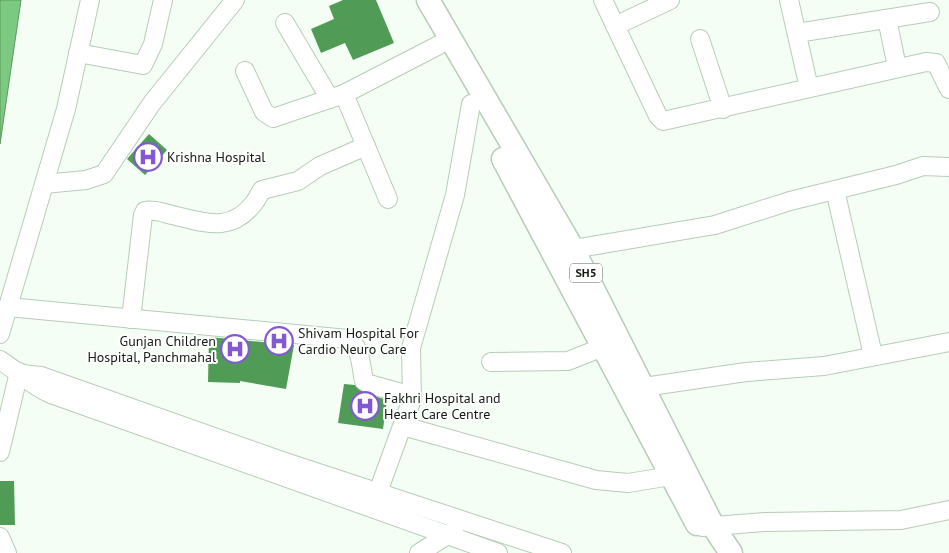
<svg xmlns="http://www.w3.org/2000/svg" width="949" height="553" font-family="'PT Sans',sans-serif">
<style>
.water{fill:#7cca81;stroke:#5c9660}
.building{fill:#509c56}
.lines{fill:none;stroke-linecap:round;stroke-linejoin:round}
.minor-casing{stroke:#b5cdb6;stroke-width:20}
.major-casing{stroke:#b5cdb6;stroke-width:25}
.minor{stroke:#fff;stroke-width:18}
.major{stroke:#fff;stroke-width:22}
.labels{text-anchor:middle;stroke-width:4;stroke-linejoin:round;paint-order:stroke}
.shield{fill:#fff;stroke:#595f5a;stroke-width:1}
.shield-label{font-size:12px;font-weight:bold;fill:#121b13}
.poi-label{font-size:14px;fill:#121b13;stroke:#fff;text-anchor:start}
</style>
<rect width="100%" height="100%" fill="#f5fef5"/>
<polygon class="water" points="0,0 21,0 0,144"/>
<g class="building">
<polygon points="343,0 376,0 394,43 353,60 345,43 321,53 311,29 334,19 329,6"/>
<polygon points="149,134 167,150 145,175 127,159"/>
<polygon points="209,337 294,345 286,389 240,381 240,383 208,382"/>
<polygon points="344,384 355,385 364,393 387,400 383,429 338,423"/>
<polygon points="0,481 14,481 15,525 0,525"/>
</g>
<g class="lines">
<defs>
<g id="minor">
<polyline points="603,0 658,116 663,121 926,62 936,63 949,89"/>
<polyline points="789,0 809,88"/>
<polyline points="887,19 897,67"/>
<polyline points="285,23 330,99"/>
<polyline points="615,26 670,0"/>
<polyline points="797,33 930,12"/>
<polyline points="700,39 723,109"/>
<polyline points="78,53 143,65 153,44 163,0"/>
<polyline points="245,71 264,112 273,118 344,94 439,45"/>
<polyline points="344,94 388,199"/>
<polyline points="44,184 86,180 104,174 152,103 235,0"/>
<polyline points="835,190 873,355"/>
<polyline points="573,249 715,225 790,201 896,175 923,166 949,167"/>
<path d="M 8,307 L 348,339 C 361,346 361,367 364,381 L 369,384 L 412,396"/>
<path d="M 131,319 L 143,215 L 145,211 C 153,209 164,213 172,215 C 204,222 230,234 254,203 C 257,199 259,195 262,190 L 298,181 L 320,166 L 366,146"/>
<polyline points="0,334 66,109 90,0"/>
<path d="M 0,360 C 17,371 32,386 51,394 L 498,553"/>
<polyline points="491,362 568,361 603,347"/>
<polyline points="22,374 41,376 282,461 562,553"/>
<polyline points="644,387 746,372 824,366 949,342"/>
<polyline points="403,426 596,480 628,483 671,476"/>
<polyline points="0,452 19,372"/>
<polyline points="374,503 412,399 411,348 455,195 471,104"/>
<polyline points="702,527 765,522 901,520 949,510"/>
<polyline points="0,537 7,553"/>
<polyline points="419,553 454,531"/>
</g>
<g id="major">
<polyline points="428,0 573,249 713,526 731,553"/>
<polyline points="503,159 697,524"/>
</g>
</defs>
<use href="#minor" class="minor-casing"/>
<use href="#major" class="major-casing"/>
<use href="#minor" class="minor"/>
<use href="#major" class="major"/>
</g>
<defs>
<symbol id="hospital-ring" viewBox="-11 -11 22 22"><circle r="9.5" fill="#fff" stroke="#8259d3" stroke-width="1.5"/><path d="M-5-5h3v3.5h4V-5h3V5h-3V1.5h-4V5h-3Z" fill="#8259d3"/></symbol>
</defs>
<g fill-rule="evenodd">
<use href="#hospital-ring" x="132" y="141" width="32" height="32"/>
<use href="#hospital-ring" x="263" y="325" width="32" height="32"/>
<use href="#hospital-ring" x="219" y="333" width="32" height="32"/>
<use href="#hospital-ring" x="349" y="390" width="32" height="32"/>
</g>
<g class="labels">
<rect class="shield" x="570" y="263.5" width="32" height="19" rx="4"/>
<g class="shield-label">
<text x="586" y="277">SH5</text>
</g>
<g class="poi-label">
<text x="167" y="162">Krishna Hospital</text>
<text x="298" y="338">Shivam Hospital For<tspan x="298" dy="16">Cardio Neuro Care</tspan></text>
<text x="216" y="346" text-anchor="end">Gunjan Children<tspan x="216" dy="16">Hospital, Panchmahal</tspan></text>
<text x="384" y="403">Fakhri Hospital and<tspan x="384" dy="16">Heart Care Centre</tspan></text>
</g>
</g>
</svg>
